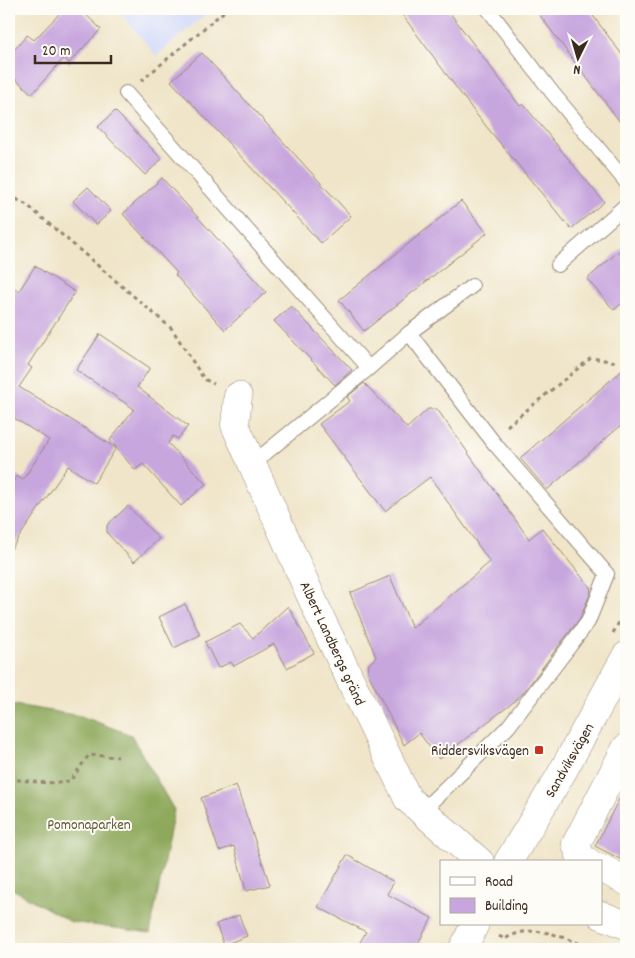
<svg xmlns="http://www.w3.org/2000/svg" width="635" height="958" font-family="Dekko,sans-serif">
<style>
.built{fill:#d1d9f9}
.forest{fill:#8ea95b;stroke:#646a3c}
.building{fill:#c7a6de}
.lines{fill:none;stroke-linecap:round;stroke-linejoin:round}
.lane-casing{stroke:#968874;stroke-width:16}
.street-casing{stroke:#968874;stroke-width:29}
.path{stroke:#968874;stroke-width:3;stroke-dasharray:4 4;stroke-linecap:butt}
.lane{stroke:#fff;stroke-width:14}
.street{stroke:#fff;stroke-width:28}
.poi-dot{fill:#c8321e;stroke:#fdfcf7;stroke-width:2}
.labels{text-anchor:middle;stroke-width:4;stroke-linejoin:round;paint-order:stroke}
.street-label{font-size:15px;fill:#3b2a1e;stroke:#fdfcf7}
.poi-label{font-size:15px;fill:#3b2a1e;stroke:#fdfcf7;text-anchor:end}
.park-label{font-size:15px;fill:#5f5834;stroke:#fdfcf7}
</style>
<rect width="100%" height="100%" fill="#fdfcf7"/>
<filter id="ink" filterUnits="userSpaceOnUse"><feTurbulence type="fractalNoise" baseFrequency=".02" numOctaves="2"/><feDisplacementMap in="SourceGraphic" scale="10" xChannelSelector="R" yChannelSelector="G"/><feConvolveMatrix kernelMatrix="1 2 1 2 8 2 1 2 1" color-interpolation-filters="sRGB"/></filter>
<filter id="wash" filterUnits="userSpaceOnUse"><feTurbulence type="fractalNoise" baseFrequency=".0096" numOctaves="4" result="noise"/><feDisplacementMap in="SourceGraphic" scale="20" xChannelSelector="R" yChannelSelector="G"/><feGaussianBlur stdDeviation="1.12" result="paint"/><feColorMatrix in="noise" values="0 0 0 0 0 0 0 0 0 0 0 0 0 0 0 0 0 1.4 0 .05"/><feComposite in="paint" operator="in"/></filter>
<g filter="url(#wash)">
<rect width="100%" height="100%" fill="#f0e5c9"/>
<polygon class="built" points="118,9 212,9 156,56"/>
<polygon class="forest" points="9,704 81,716 131,735 174,810 150,933 71,922 9,887"/>
<g id="blocks">
<g class="building">
<polygon points="64,9 80,9 101,29 69,63 64,58 32,94 9,73 9,56 27,35 34,40"/>
<polygon points="398,9 447,9 520,106 523,104 604,202 571,229 476,114"/>
<polygon points="535,9 588,9 626,60 626,130"/>
<polygon points="202,53 351,216 321,243 171,81"/>
<polygon points="115,111 162,159 145,175 98,127"/>
<polygon points="162,178 266,292 225,330 175,275 177,273 123,214"/>
<polygon points="88,187 111,211 96,225 73,201"/>
<polygon points="461,201 487,233 364,331 339,300"/>
<polygon points="626,245 626,300 614,310 587,279"/>
<polygon points="35,266 75,292 28,365 32,368 19,387 116,448 94,483 68,466 9,552 9,487 17,476 23,480 49,440 9,415 9,285 19,291"/>
<polygon points="291,306 352,370 335,385 274,321"/>
<polygon points="100,334 150,368 137,387 188,426 178,439 173,436 168,443 206,484 181,506 143,464 135,470 110,440 134,409 76,370"/>
<polygon points="626,367 626,421 547,490 520,458"/>
<polygon points="364,383 407,428 428,409 437,409 529,539 542,528 590,587 591,592 580,618 523,693 510,705 439,759 419,733 404,745 368,673 369,664 376,657 350,593 390,576 412,628 490,562 430,477 385,511 319,424 350,401 347,397"/>
<polygon points="128,506 159,539 134,562 107,533 107,525"/>
<polygon points="185,604 200,635 174,648 159,617"/>
<polygon points="288,606 314,653 287,668 274,644 234,666 231,662 218,668 205,642 240,624 253,638"/>
<polygon points="236,785 270,885 246,891 234,846 219,851 201,798"/>
<polygon points="626,785 626,862 595,846"/>
<polygon points="347,855 394,882 387,894 432,918 415,949 356,949 366,932 318,907"/>
<polygon points="239,915 247,936 224,945 216,924"/>
</g>
</g>
</g>
<g filter="url(#ink)">
<use href="#blocks" fill-opacity="0" stroke="#968874" stroke-width="1"/>
<g class="lines">
<defs>
<g id="lane">
<polyline points="488,9 551,91 626,182"/>
<polyline points="126,93 369,368 409,333 494,443 607,574 588,622 508,727 422,811"/>
<polyline points="558,265 626,205"/>
<polyline points="409,333 472,286"/>
<polyline points="252,464 369,368"/>
</g>
<g id="street">
<polyline points="238,396 235,425 321,619 408,799 480,862"/>
<polyline points="508,862 559,778 626,656"/>
<polyline points="588,862 581,858 576,844 626,748"/>
<polyline points="601,868 626,881"/>
<polyline points="601,915 626,925"/>
<polyline points="463,949 475,924"/>
</g>
</defs>
<use href="#lane" class="lane-casing"/>
<use href="#street" class="street-casing"/>
<g class="path">
<polyline points="141,81 227,9"/>
<polyline points="9,195 27,205 172,329 204,379 214,384"/>
<polyline points="507,426 591,358 617,362"/>
<polyline points="613,633 626,610"/>
<polyline points="9,779 47,783 70,781 89,755 118,757"/>
<path d="M 499,936 L 505,939 C 535,921 563,938 593,949"/>
</g>
<use href="#lane" class="lane"/>
<use href="#street" class="street"/>
</g>
</g>
<rect class="poi-dot" x="534" y="745" width="10" height="10" rx="2.5"/>
<g class="labels">
<g class="street-label">
<text transform="translate(333 643) rotate(65)" y="5">Albert Landbergs gränd</text>
<text transform="translate(569 760) rotate(-60)" y="5">Sandviksvägen</text>
</g>
<g class="poi-label">
<text x="529" y="755">Riddersviksvägen</text>
</g>
<g class="park-label">
<text x="89" y="829">Pomonaparken</text>
</g>
</g>
<rect width="635" height="958" fill="none" stroke="#fdfcf7" stroke-width="30"/>
<rect x="440" y="860" width="162" height="65" fill="#fdfcf7" stroke="#afa8a0"/>
<rect x="450" y="877" width="25" height="8" fill="#ffffff" stroke="#afa8a0"/>
<text x="485" y="886" font-size="15" fill="#3b2a1e">Road</text>
<rect x="450" y="898" width="25" height="15" fill="#c7a6de" stroke="#afa8a0"/>
<text x="485" y="910" font-size="15" fill="#3b2a1e">Building</text>
<g transform="translate(578 58) rotate(185)" stroke="#fdfcf7" stroke-width="4" paint-order="stroke">
<path d="M0-4L9 19L0 12L-9 19Z" fill="#3b2a1e"/>
<text y="-8" font-size="14" font-weight="bold" text-anchor="middle" fill="#3b2a1e">N</text>
</g>
<path d="M35 55v8h76v-8" fill="none" stroke="#3b2a1e" stroke-width="2.5"/>
<text x="42" y="55" font-size="15" fill="#3b2a1e" stroke="#fdfcf7" stroke-width="4" paint-order="stroke">20 m</text>
</svg>
